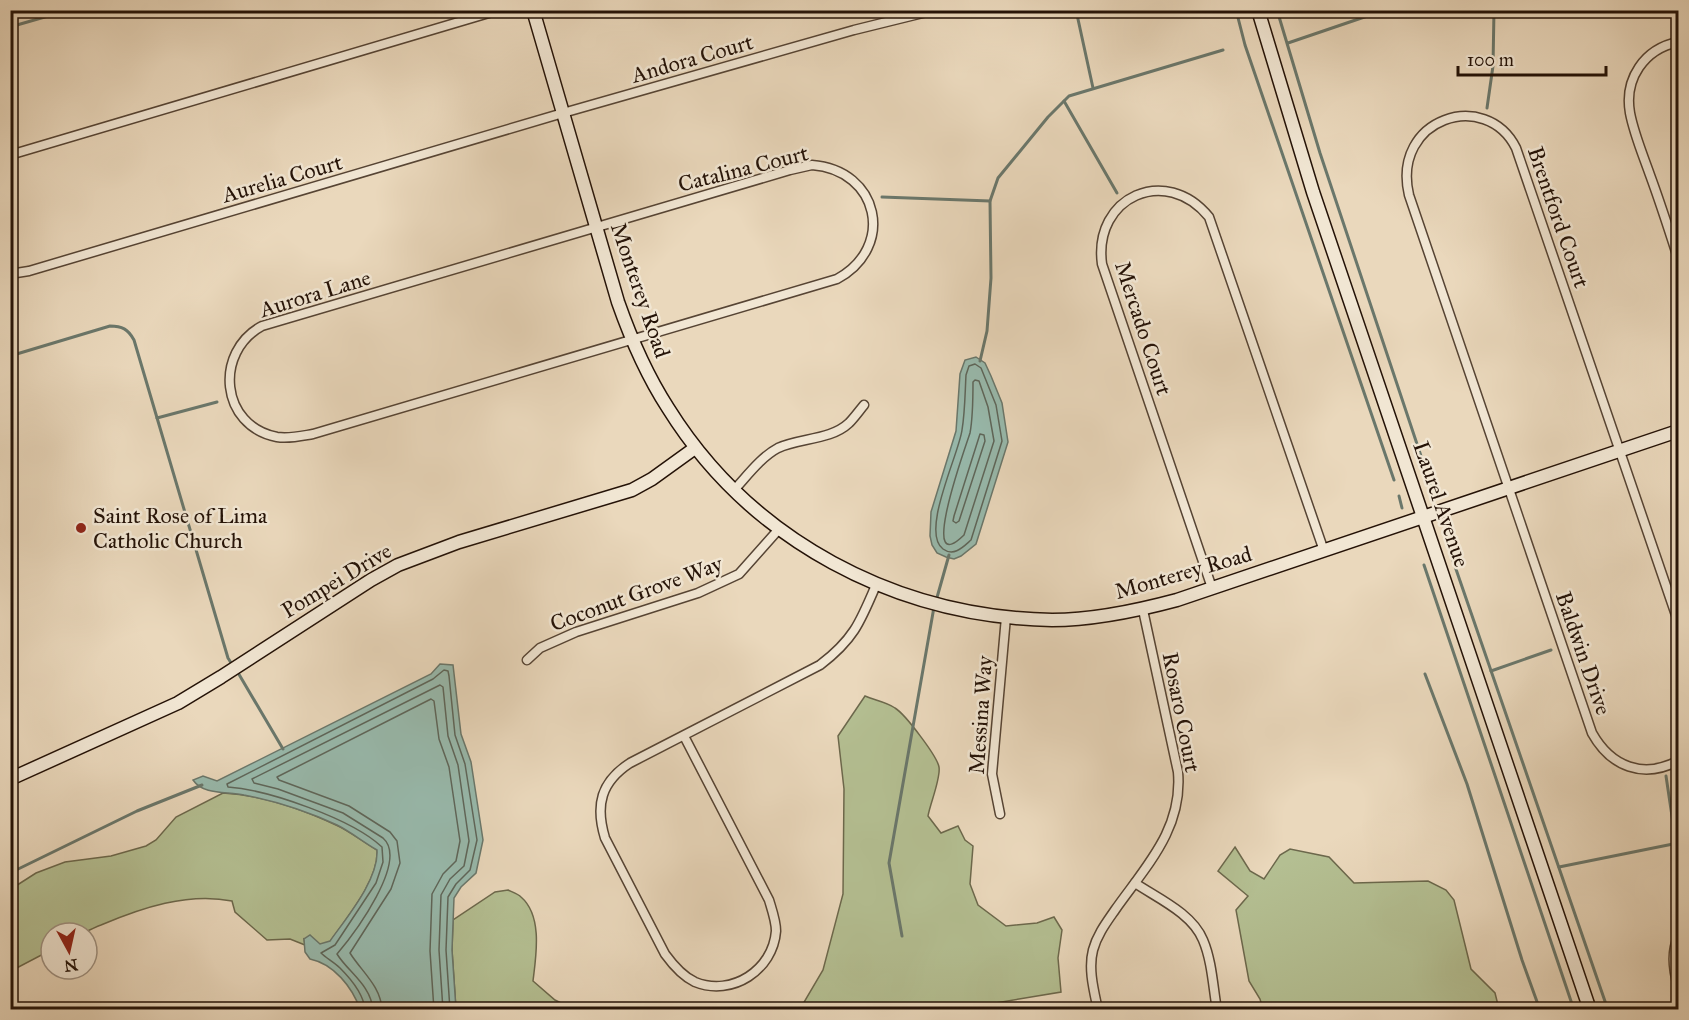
<svg xmlns="http://www.w3.org/2000/svg" width="1689" height="1020" font-family="'IM FELL Great Primer',serif">
<style>
.green{fill:#b4bf92;stroke:#6c684c;stroke-width:1.5}
.water{fill:#98baad;stroke:#6a776b;stroke-width:1.5}
.lines{fill:none;stroke-linecap:round;stroke-linejoin:round}
.shore{stroke:#5e665a;stroke-width:1.5}
.stream{stroke:#6a776b;stroke-width:3}
.street-casing{stroke:#564434;stroke-width:11}
.secondary-casing{stroke:#241207;stroke-width:15}
.street{stroke:#f1e6d3;stroke-width:8}
.secondary{stroke:#f1e6d3;stroke-width:12}
.poi-dot{fill:#8f2418;stroke:#f1e6d3;stroke-width:2}
.labels{text-anchor:middle;stroke-width:5;stroke-linejoin:round;paint-order:stroke}
.street-label{font-size:22px;fill:#241207;stroke:#f1e6d3}
.poi-label{font-size:22px;fill:#241207;stroke:#f1e6d3;text-anchor:start}
</style>
<rect width="100%" height="100%" fill="#ead8bc"/>
<filter id="stains"><feTurbulence type="fractalNoise" baseFrequency=".00333" numOctaves="4"/><feColorMatrix values="0 0 0 0 .2 0 0 0 0 .09 0 0 0 0 .02 0 0 0 .5 -.17"/></filter>
<radialGradient id="worn" r=".72"><stop offset=".6" stop-color="#630" stop-opacity="0"/><stop offset="1" stop-color="#630" stop-opacity=".3"/></radialGradient>
<g class="green">
<path d="M 865,696 C 874,700 887,702 895,708 C 905,714 937,756 939,767 C 941,778 930,804 928,816 L 941,833 L 958,826 L 965,840 L 973,846 L 970,884 L 978,905 L 1006,926 L 1037,923 L 1054,917 L 1062,930 L 1058,958 L 1061,992 L 995,1003 L 996,1009 L 800,1009 L 823,970 L 843,894 L 844,789 L 838,736 Z"/>
<path d="M 223,793 C 261,795 302,809 336,825 C 350,831 363,842 377,850 C 379,880 347,917 330,942 L 320,945 L 304,939 L 305,945 L 290,939 L 267,940 L 235,912 L 232,901 C 188,892 141,908 101,925 C 95,927 89,931 84,932 C 74,935 61,933 51,933 L 51,950 L 11,971 L 11,889 L 36,873 L 65,862 L 111,856 L 146,846 L 156,840 L 176,817 Z"/>
<polygon points="1235,847 1250,871 1264,879 1280,855 1290,849 1329,857 1354,883 1428,881 1446,890 1454,900 1471,969 1495,993 1499,1009 1279,1010 1278,1004 1262,1006 1260,999 1249,981 1236,910 1248,896 1218,871"/>
<path d="M 508,890 C 512,892 518,894 521,897 C 543,916 536,956 533,981 L 555,1000 L 573,1009 L 456,1009 L 452,950 L 453,920 L 495,892 Z"/>
</g>
<g class="water">
<polygon points="976,357 985,363 991,376 1002,403 1008,442 976,544 961,556 954,559 946,557 937,553 932,545 930,536 931,512 956,431 960,374 965,360"/>
<path d="M 440,664 L 453,665 L 461,734 L 471,762 L 483,840 L 476,873 L 461,887 L 454,898 L 452,950 L 456,1009 L 360,1009 C 352,987 334,964 310,959 L 305,952 L 304,939 L 310,935 L 320,944 L 330,941 C 347,917 379,879 377,850 C 363,842 351,832 337,825 C 309,812 275,801 244,795 C 228,791 204,796 193,780 L 203,776 L 217,781 L 431,674 Z"/>
</g>
<g class="lines">
<g class="shore">
<path d="M 975,364 L 981,368 L 996,405 L 1002,441 L 971,540 C 963,547 954,557 943,549 C 920,532 959,454 962,430 C 965,412 965,393 966,375 L 969,366 Z"/>
<path d="M 975,380 L 979,381 L 988,407 L 994,441 L 964,535 C 916,582 968,440 970,433 C 973,417 973,399 973,382 Z"/>
<polygon points="980,434 984,435 985,441 959,521 956,523 953,521 954,516"/>
<path d="M 365,1010 C 364,995 350,978 340,968 C 334,962 326,958 321,953 L 335,945 L 376,883 L 383,862 L 382,847 C 352,819 269,790 228,787 L 227,784 L 433,679 L 444,670 L 448,671 L 449,676 L 455,735 L 465,764 L 477,840 L 470,870 L 456,884 L 448,897 L 446,950 L 450,1010"/>
<path d="M 373,1010 C 371,985 348,972 337,954 C 354,934 409,861 383,838 L 343,813 L 278,789 L 254,783 L 252,779 L 440,685 L 443,687 L 448,736 L 458,765 L 469,841 L 464,866 L 450,879 L 441,895 L 439,950 L 443,1010"/>
<path d="M 382,1010 C 381,986 361,971 350,953 L 391,889 L 400,863 L 397,841 L 390,832 L 349,806 L 279,780 L 277,777 L 431,699 L 434,701 L 439,739 L 449,767 L 460,841 L 456,861 L 443,874 L 432,894 L 430,951 L 434,1010"/>
</g>
<g class="stream">
<polyline points="1076,10 1093,88"/>
<polyline points="1236,10 1245,45 1394,480"/>
<polyline points="1277,10 1320,153 1434,495"/>
<polyline points="10,27 69,10"/>
<polyline points="1288,43 1385,10"/>
<polyline points="1064,101 1117,193"/>
<polyline points="1487,108 1493,66 1494,10"/>
<polyline points="882,197 990,201"/>
<path d="M 10,356 L 110,326 C 122,326 128,329 134,340 L 228,658 L 233,666"/>
<polyline points="980,361 987,331 991,278 990,201 998,178 1048,117 1069,96 1223,50"/>
<polyline points="157,418 217,402"/>
<polyline points="1399,496 1402,508"/>
<polyline points="1448,546 1608,1010"/>
<polyline points="1424,565 1574,1010"/>
<polyline points="936,601 949,555"/>
<polyline points="237,671 283,749"/>
<polyline points="1491,671 1551,650"/>
<polyline points="1425,674 1467,784 1522,960 1540,1010"/>
<polyline points="1666,776 1676,843"/>
<polyline points="1559,867 1678,843"/>
<polyline points="10,873 137,811 202,785"/>
<polyline points="902,936 889,863 934,607"/>
</g>
<defs>
<g id="street">
<path d="M 1678,42 C 1644,49 1624,79 1630,113 C 1634,134 1643,155 1650,175 C 1660,202 1669,230 1678,258"/>
<polyline points="10,155 499,10"/>
<path d="M 812,165 C 879,170 896,247 837,279 L 313,434 C 301,436 289,439 277,437 C 220,426 214,352 262,326 L 790,170 Z"/>
<polyline points="10,274 29,271 563,113 854,30 935,10"/>
<path d="M 734,490 C 747,476 761,457 778,448 C 800,438 831,440 849,423 C 854,418 859,411 864,405"/>
<path d="M 1212,588 L 1102,264 C 1093,197 1166,164 1209,217 L 1324,551"/>
<path d="M 1678,621 L 1516,148 C 1486,88 1391,118 1409,195 L 1592,733 C 1611,767 1643,779 1678,761"/>
<polyline points="527,660 540,648 576,632 698,593 739,574 779,529"/>
<path d="M 684,736 L 769,900 C 772,910 776,921 776,931 C 773,970 732,997 695,982 C 682,976 673,965 665,954 L 605,838 C 595,805 601,782 630,763 L 820,665 C 853,640 860,623 876,585"/>
<polyline points="1000,814 992,774 1006,617"/>
<path d="M 1135,883 C 1157,898 1192,913 1203,940 C 1212,961 1213,987 1217,1010"/>
<path d="M 1678,937 C 1671,953 1673,969 1678,986"/>
<path d="M 1098,1010 C 1094,991 1088,969 1093,950 C 1097,935 1106,923 1115,910 C 1146,866 1183,829 1178,772 L 1143,610"/>
</g>
<g id="secondary">
<path d="M 533,10 L 618,302 C 631,339 646,374 668,408 C 751,541 896,617 1052,620 C 1094,620 1136,611 1177,600 L 1678,431"/>
<polyline points="1258,10 1313,192 1590,1010"/>
<polyline points="10,779 178,703 221,677 371,580 398,565 459,542 632,490 652,479 695,448"/>
</g>
</defs>
<use href="#street" class="street-casing"/>
<use href="#secondary" class="secondary-casing"/>
<use href="#street" class="street"/>
<use href="#secondary" class="secondary"/>
</g>
<circle class="poi-dot" cx="81" cy="528" r="6"/>
<g class="labels">
<g class="street-label">
<text transform="translate(692 58) rotate(-16)" y="8">Andora Court</text>
<text transform="translate(743 168) rotate(-14)" y="8">Catalina Court</text>
<text transform="translate(282 178) rotate(-16)" y="8">Aurelia Court</text>
<text transform="translate(1559 217) rotate(71)" y="8">Brentford Court</text>
<text transform="translate(641 290) rotate(71)" y="8">Monterey Road</text>
<text transform="translate(315 293) rotate(-17)" y="8">Aurora Lane</text>
<text transform="translate(1144 328) rotate(72)" y="8">Mercado Court</text>
<text transform="translate(1442 504) rotate(71)" y="8">Laurel Avenue</text>
<text transform="translate(1183 572) rotate(-16)" y="8">Monterey Road</text>
<text transform="translate(336 580) rotate(-31)" y="8">Pompei Drive</text>
<text transform="translate(636 593) rotate(-20)" y="8">Coconut Grove Way</text>
<text transform="translate(1584 653) rotate(71)" y="8">Baldwin Drive</text>
<text transform="translate(1182 712) rotate(79)" y="8">Rosaro Court</text>
<text transform="translate(980 715) rotate(-86)" y="8">Messina Way</text>
</g>
<g class="poi-label">
<text x="93" y="523">Saint Rose of Lima<tspan x="93" dy="25">Catholic Church</tspan></text>
</g>
</g>
<rect width="1689" height="1020" fill="none" stroke="#ead8bc" stroke-width="36"/>
<rect x="12" y="12" width="1665" height="996" fill="none" stroke="#241207" stroke-width="3"/>
<rect x="18" y="18" width="1653" height="984" fill="none" stroke="#241207" stroke-width="1.5"/>
<g transform="translate(69 951) rotate(172)"><circle r="28" fill="#f1e6d3" stroke="#9f9181" stroke-width="1.5"/>
<path d="M0-4.5L10 22L0 15L-10 22Z" fill="#8f2418"/>
<text y="-9" font-size="16" font-weight="bold" text-anchor="middle" fill="#241207">N</text>
</g>
<path d="M1458 66v9h148v-9" fill="none" stroke="#241207" stroke-width="3"/>
<text x="1467" y="66" font-size="18" fill="#241207" stroke="#f1e6d3" stroke-width="4.5" paint-order="stroke">100 m</text>
<rect width="100%" height="100%" filter="url(#stains)"/>
<rect width="100%" height="100%" fill="url(#worn)"/>
</svg>
